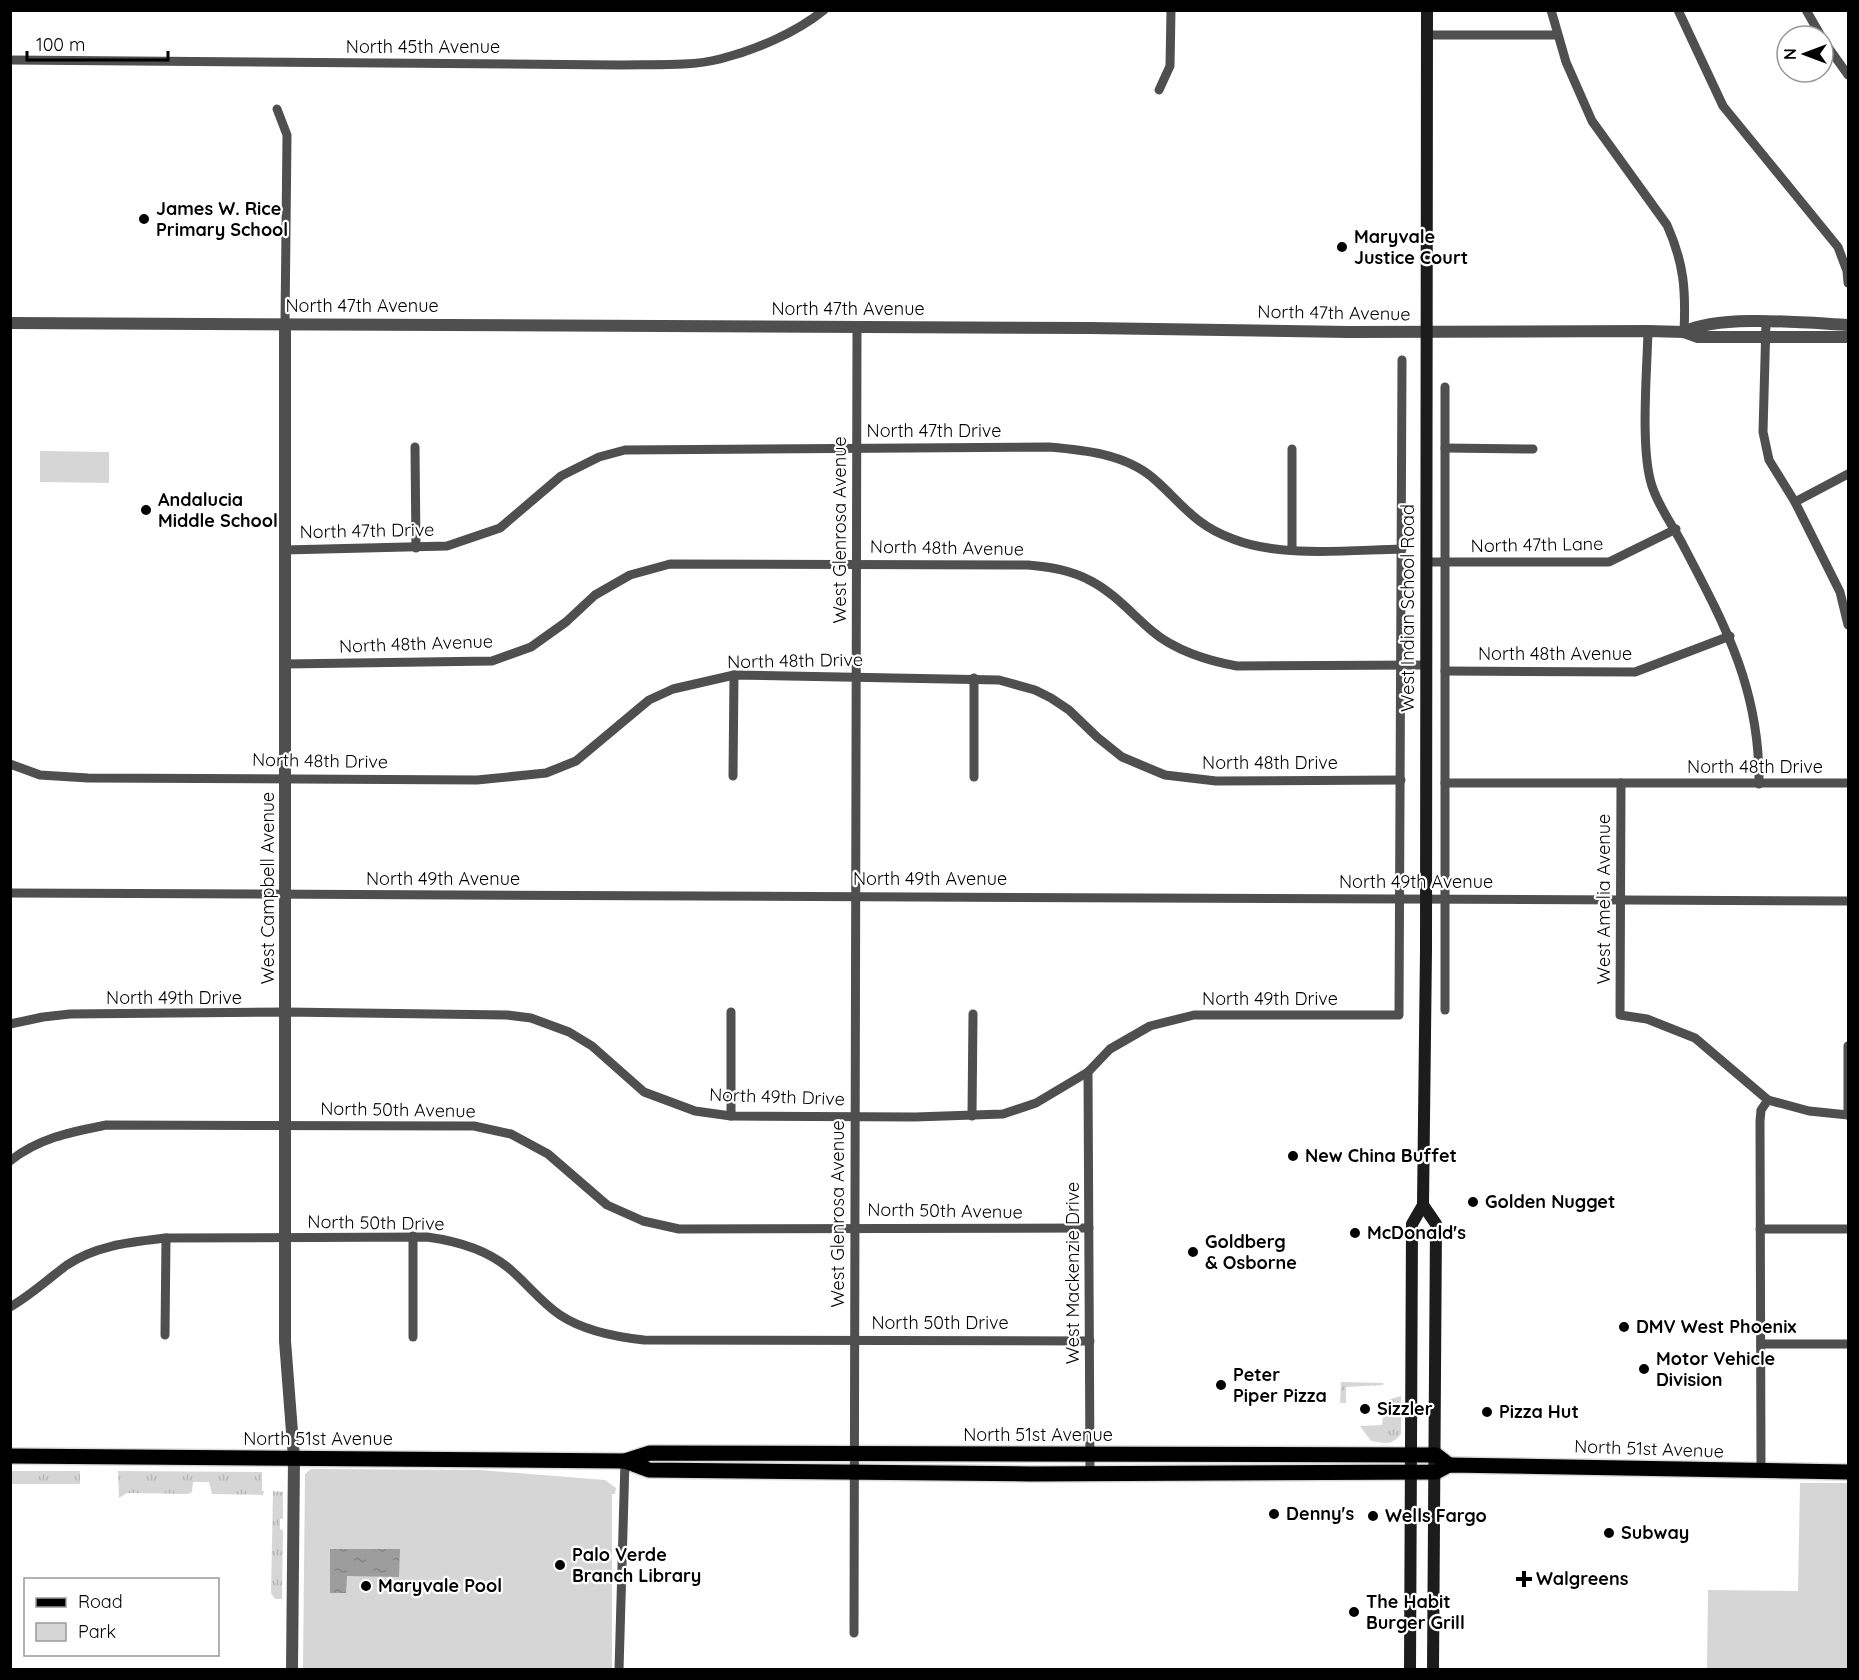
<svg xmlns="http://www.w3.org/2000/svg" width="1859" height="1680" font-family="Quicksand,sans-serif">
<style>
.grass{fill:url(#grass-tufts)}
.park{fill:#d6d6d6}
.water{fill:url(#water-ripples)}
.lines{fill:none;stroke-linecap:round;stroke-linejoin:round}
.primary-casing{stroke:#dbdbdb;stroke-width:18}
.minor{stroke:#4f4f4f;stroke-width:9}
.tertiary{stroke:#4f4f4f;stroke-width:12}
.secondary{stroke:#1c1c1c;stroke-width:12}
.primary{stroke:#000;stroke-width:15}
.poi-dot{fill:#000;stroke:#fff;stroke-width:2}
.labels{text-anchor:middle;stroke-width:4.5;stroke-linejoin:round;paint-order:stroke}
.street-label{font-size:18px;fill:#000;stroke:#fff}
.poi-label{font-size:18px;font-weight:bold;fill:#000;stroke:#fff;text-anchor:start}
</style>
<defs>
<pattern id="grass-tufts" width="24" height="20" patternUnits="userSpaceOnUse" patternTransform="scale(1.5)"><rect width="24" height="20" fill="#d6d6d6"/><path d="M3 7l-1-3M5 7V3M7 7l1-3M15 17l-1-3M17 17v-4M19 17l1-3" fill="none" stroke="#b6b6b6"/></pattern>
<pattern id="water-ripples" width="26" height="14" patternUnits="userSpaceOnUse" patternTransform="scale(1.5)"><rect width="26" height="14" fill="#9d9d9d"/><path d="M2 4q2-2 4 0t4 0M15 11q2-2 4 0t4 0" fill="none" stroke="#858585"/></pattern>
</defs>
<rect width="100%" height="100%" fill="#fff"/>
<g class="grass">
<polygon points="1341,1382 1383,1383 1383,1385 1346,1387 1346,1403 1340,1403"/>
<path d="M 1401,1396 L 1401,1434 C 1392,1446 1385,1443 1371,1441 L 1360,1426 L 1382,1425 L 1385,1401 Z"/>
<rect x="11" y="1471" width="69" height="13"/>
<polygon points="118,1471 262,1472 262,1491 264,1491 263,1495 212,1494 209,1482 193,1482 192,1492 188,1494 127,1493 119,1498"/>
<polygon points="273,1491 283,1492 283,1519 280,1519 280,1529 283,1530 282,1599 275,1599 271,1593"/>
</g>
<g class="park">
<polygon points="40,451 109,452 109,483 40,482"/>
<polygon points="311,1469 480,1470 605,1480 616,1488 615,1494 612,1494 612,1669 303,1670 305,1474"/>
<polygon points="1800,1483 1848,1483 1848,1669 1707,1669 1708,1590 1798,1591"/>
</g>
<polygon class="water" points="330,1549 400,1549 399,1577 347,1576 346,1593 330,1593"/>
<g class="lines">
<defs>
<g id="primary">
<polyline points="10,1456 625,1461 649,1470 1031,1474 1436,1472 1449,1465 1848,1472"/>
<polyline points="625,1461 650,1453 1436,1455 1449,1465"/>
</g>
</defs>
<use href="#primary" class="primary-casing"/>
<g class="minor">
<path d="M 1551,10 L 1566,62 L 1592,121 L 1667,225 C 1684,263 1686,290 1684,332"/>
<polyline points="1678,10 1723,106 1838,247 1847,271 1848,283"/>
<polyline points="1806,10 1821,36"/>
<polyline points="1427,35 1557,35"/>
<polyline points="1823,40 1848,75"/>
<path d="M 10,60 L 619,65 C 651,64 689,67 720,59 C 755,50 796,33 824,10"/>
<polyline points="1159,90 1170,66 1171,10"/>
<polyline points="277,109 287,135 285,324"/>
<polyline points="1766,322 1763,432 1769,460 1795,502 1840,592 1848,625"/>
<path d="M 1648,331 C 1647,372 1640,450 1652,486 C 1659,508 1674,527 1684,547 C 1726,627 1760,690 1759,784"/>
<polyline points="415,447 416,548"/>
<polyline points="1445,448 1533,449"/>
<polyline points="1292,449 1292,549"/>
<polyline points="1795,502 1848,474"/>
<path d="M 284,550 L 447,546 L 500,528 L 561,476 L 599,457 L 625,450 L 1049,447 C 1084,450 1125,454 1153,478 C 1182,503 1194,525 1233,539 C 1281,558 1350,550 1402,549"/>
<polyline points="1426,562 1609,562 1676,529"/>
<path d="M 286,664 L 492,661 L 531,647 L 566,622 L 595,595 L 630,575 L 670,564 L 1028,565 C 1050,567 1071,570 1091,581 C 1114,593 1132,614 1152,631 C 1174,650 1208,661 1237,666 L 1426,665"/>
<polyline points="1445,671 1635,672 1730,636"/>
<polyline points="10,764 40,775 88,778 477,780 546,773 576,761 649,700 673,689 734,675 999,680 1035,690 1051,698 1069,710 1097,737 1122,757 1165,775 1216,781 1401,780"/>
<polyline points="733,776 734,675"/>
<polyline points="974,777 974,678"/>
<polyline points="1445,783 1848,783"/>
<polyline points="1621,783 1620,1015 1647,1019 1695,1038 1768,1100 1809,1111 1848,1115"/>
<polyline points="10,893 1848,901"/>
<polyline points="1445,1010 1445,387"/>
<polyline points="731,1012 731,1116"/>
<polyline points="10,1024 43,1017 70,1014 285,1012 507,1015 531,1018 569,1032 592,1046 644,1092 695,1111 731,1116 915,1117 1003,1114 1036,1103 1088,1072 1110,1049 1150,1026 1194,1015 1399,1015 1402,360"/>
<polyline points="1088,1072 1090,1473"/>
<polyline points="1848,1115 1848,1046"/>
<polyline points="972,1116 973,1014"/>
<path d="M 10,1161 C 39,1138 71,1132 106,1125 L 474,1126 L 511,1134 L 548,1154 L 607,1205 L 643,1221 L 679,1229 L 1089,1228"/>
<polyline points="1760,1229 1848,1229"/>
<polyline points="413,1236 413,1337"/>
<path d="M 10,1307 C 31,1295 48,1279 67,1265 C 96,1245 132,1242 166,1238 L 427,1237 C 457,1241 489,1250 512,1271 C 529,1286 542,1303 560,1315 C 584,1331 616,1337 644,1340 L 1090,1341"/>
<polyline points="165,1335 166,1238"/>
<polyline points="1761,1344 1848,1344"/>
<polyline points="1761,1471 1760,1121 1761,1110 1768,1100"/>
<polyline points="854,1633 857,327"/>
<polyline points="619,1670 625,1461"/>
</g>
<g class="tertiary">
<polyline points="10,323 1089,328 1349,332 1648,331 1684,332 1698,337 1848,337"/>
<polyline points="285,324 285,1341 294,1458 292,1670"/>
<path d="M 1684,332 C 1719,314 1807,323 1848,325"/>
</g>
<g class="secondary">
<polyline points="1423,1205 1436,1224 1433,1670"/>
<polyline points="1410,1670 1412,1224 1423,1205 1426,950 1427,10"/>
</g>
<use href="#primary" class="primary"/>
</g>
<g class="poi-dot">
<circle cx="144" cy="219" r="6"/>
<circle cx="1342" cy="247" r="6"/>
<circle cx="146" cy="510" r="6"/>
<circle cx="1293" cy="1156" r="6"/>
<circle cx="1473" cy="1202" r="6"/>
<circle cx="1355" cy="1233" r="6"/>
<circle cx="1193" cy="1252" r="6"/>
<circle cx="1624" cy="1327" r="6"/>
<circle cx="1644" cy="1369" r="6"/>
<circle cx="1221" cy="1385" r="6"/>
<circle cx="1365" cy="1409" r="6"/>
<circle cx="1487" cy="1412" r="6"/>
<circle cx="1274" cy="1514" r="6"/>
<circle cx="1373" cy="1516" r="6"/>
<circle cx="1609" cy="1533" r="6"/>
<circle cx="560" cy="1565" r="6"/>
<path d="M1521 1570h6v6h6v6h-6v6h-6v-6h-6v-6h6z"/>
<circle cx="366" cy="1586" r="6"/>
<circle cx="1354" cy="1612" r="6"/>
</g>
<g class="labels">
<g class="street-label">
<text x="423" y="53">North 45th Avenue</text>
<text x="362" y="312">North 47th Avenue</text>
<text x="848" y="315">North 47th Avenue</text>
<text transform="translate(1334 313) rotate(1)" y="6">North 47th Avenue</text>
<text x="934" y="437">North 47th Drive</text>
<text transform="translate(840 530) rotate(-90)" y="6">West Glenrosa Avenue</text>
<text transform="translate(367 531) rotate(-1)" y="6">North 47th Drive</text>
<text transform="translate(1537 545) rotate(-1)" y="6">North 47th Lane</text>
<text transform="translate(947 548) rotate(1)" y="6">North 48th Avenue</text>
<text transform="translate(1408 608) rotate(-90)" y="6">West Indian School Road</text>
<text transform="translate(416 644) rotate(-2)" y="6">North 48th Avenue</text>
<text x="1555" y="660">North 48th Avenue</text>
<text transform="translate(795 661) rotate(-1)" y="6">North 48th Drive</text>
<text transform="translate(320 761) rotate(1)" y="6">North 48th Drive</text>
<text x="1270" y="769">North 48th Drive</text>
<text x="1755" y="773">North 48th Drive</text>
<text x="443" y="885">North 49th Avenue</text>
<text x="930" y="885">North 49th Avenue</text>
<text x="1416" y="888">North 49th Avenue</text>
<text transform="translate(268 888) rotate(-90)" y="6">West Campbell Avenue</text>
<text transform="translate(1604 899) rotate(-90)" y="6">West Amelia Avenue</text>
<text x="174" y="1004">North 49th Drive</text>
<text x="1270" y="1005">North 49th Drive</text>
<text transform="translate(777 1097) rotate(2)" y="6">North 49th Drive</text>
<text transform="translate(398 1110) rotate(1)" y="6">North 50th Avenue</text>
<text transform="translate(945 1211) rotate(1)" y="6">North 50th Avenue</text>
<text transform="translate(838 1214) rotate(-90)" y="6">West Glenrosa Avenue</text>
<text transform="translate(376 1223) rotate(1)" y="6">North 50th Drive</text>
<text transform="translate(1073 1273) rotate(-90)" y="6">West Mackenzie Drive</text>
<text x="940" y="1329">North 50th Drive</text>
<text x="1038" y="1441">North 51st Avenue</text>
<text x="318" y="1445">North 51st Avenue</text>
<text transform="translate(1649 1449) rotate(2)" y="6">North 51st Avenue</text>
</g>
<g class="poi-label">
<text x="156" y="215">James W. Rice<tspan x="156" dy="21">Primary School</tspan></text>
<text x="1354" y="243">Maryvale<tspan x="1354" dy="21">Justice Court</tspan></text>
<text x="158" y="506">Andalucia<tspan x="158" dy="21">Middle School</tspan></text>
<text x="1305" y="1162">New China Buffet</text>
<text x="1485" y="1208">Golden Nugget</text>
<text x="1367" y="1239">McDonald's</text>
<text x="1205" y="1248">Goldberg<tspan x="1205" dy="21">&amp; Osborne</tspan></text>
<text x="1636" y="1333">DMV West Phoenix</text>
<text x="1656" y="1365">Motor Vehicle<tspan x="1656" dy="21">Division</tspan></text>
<text x="1233" y="1381">Peter<tspan x="1233" dy="21">Piper Pizza</tspan></text>
<text x="1377" y="1415">Sizzler</text>
<text x="1499" y="1418">Pizza Hut</text>
<text x="1286" y="1520">Denny's</text>
<text x="1385" y="1522">Wells Fargo</text>
<text x="1621" y="1539">Subway</text>
<text x="572" y="1561">Palo Verde<tspan x="572" dy="21">Branch Library</tspan></text>
<text x="1536" y="1585">Walgreens</text>
<text x="378" y="1592">Maryvale Pool</text>
<text x="1366" y="1608">The Habit<tspan x="1366" dy="21">Burger Grill</tspan></text>
</g>
</g>
<rect width="1859" height="1680" fill="none" stroke="#000000" stroke-width="24"/>
<rect x="24" y="1578" width="195" height="78" fill="#ffffff" stroke="#999999" stroke-width="1.5"/>
<rect x="36" y="1598" width="30" height="9" fill="#000000" stroke="#999999" stroke-width="1.5"/>
<text x="78" y="1608" font-size="18" fill="#000000">Road</text>
<rect x="36" y="1623" width="30" height="18" fill="#d6d6d6" stroke="#999999" stroke-width="1.5"/>
<text x="78" y="1638" font-size="18" fill="#000000">Park</text>
<g transform="translate(1805 54) rotate(270)"><circle r="28" fill="#ffffff" stroke="#999999" stroke-width="1.5"/>
<path d="M0-4.5L10 22L0 15L-10 22Z" fill="#000000"/>
<text y="-9" font-size="16" font-weight="bold" text-anchor="middle" fill="#000000">N</text>
</g>
<path d="M27 51v9h141v-9" fill="none" stroke="#000000" stroke-width="3"/>
<text x="36" y="51" font-size="18" fill="#000000" stroke="#ffffff" stroke-width="4.5" paint-order="stroke">100 m</text>
</svg>
